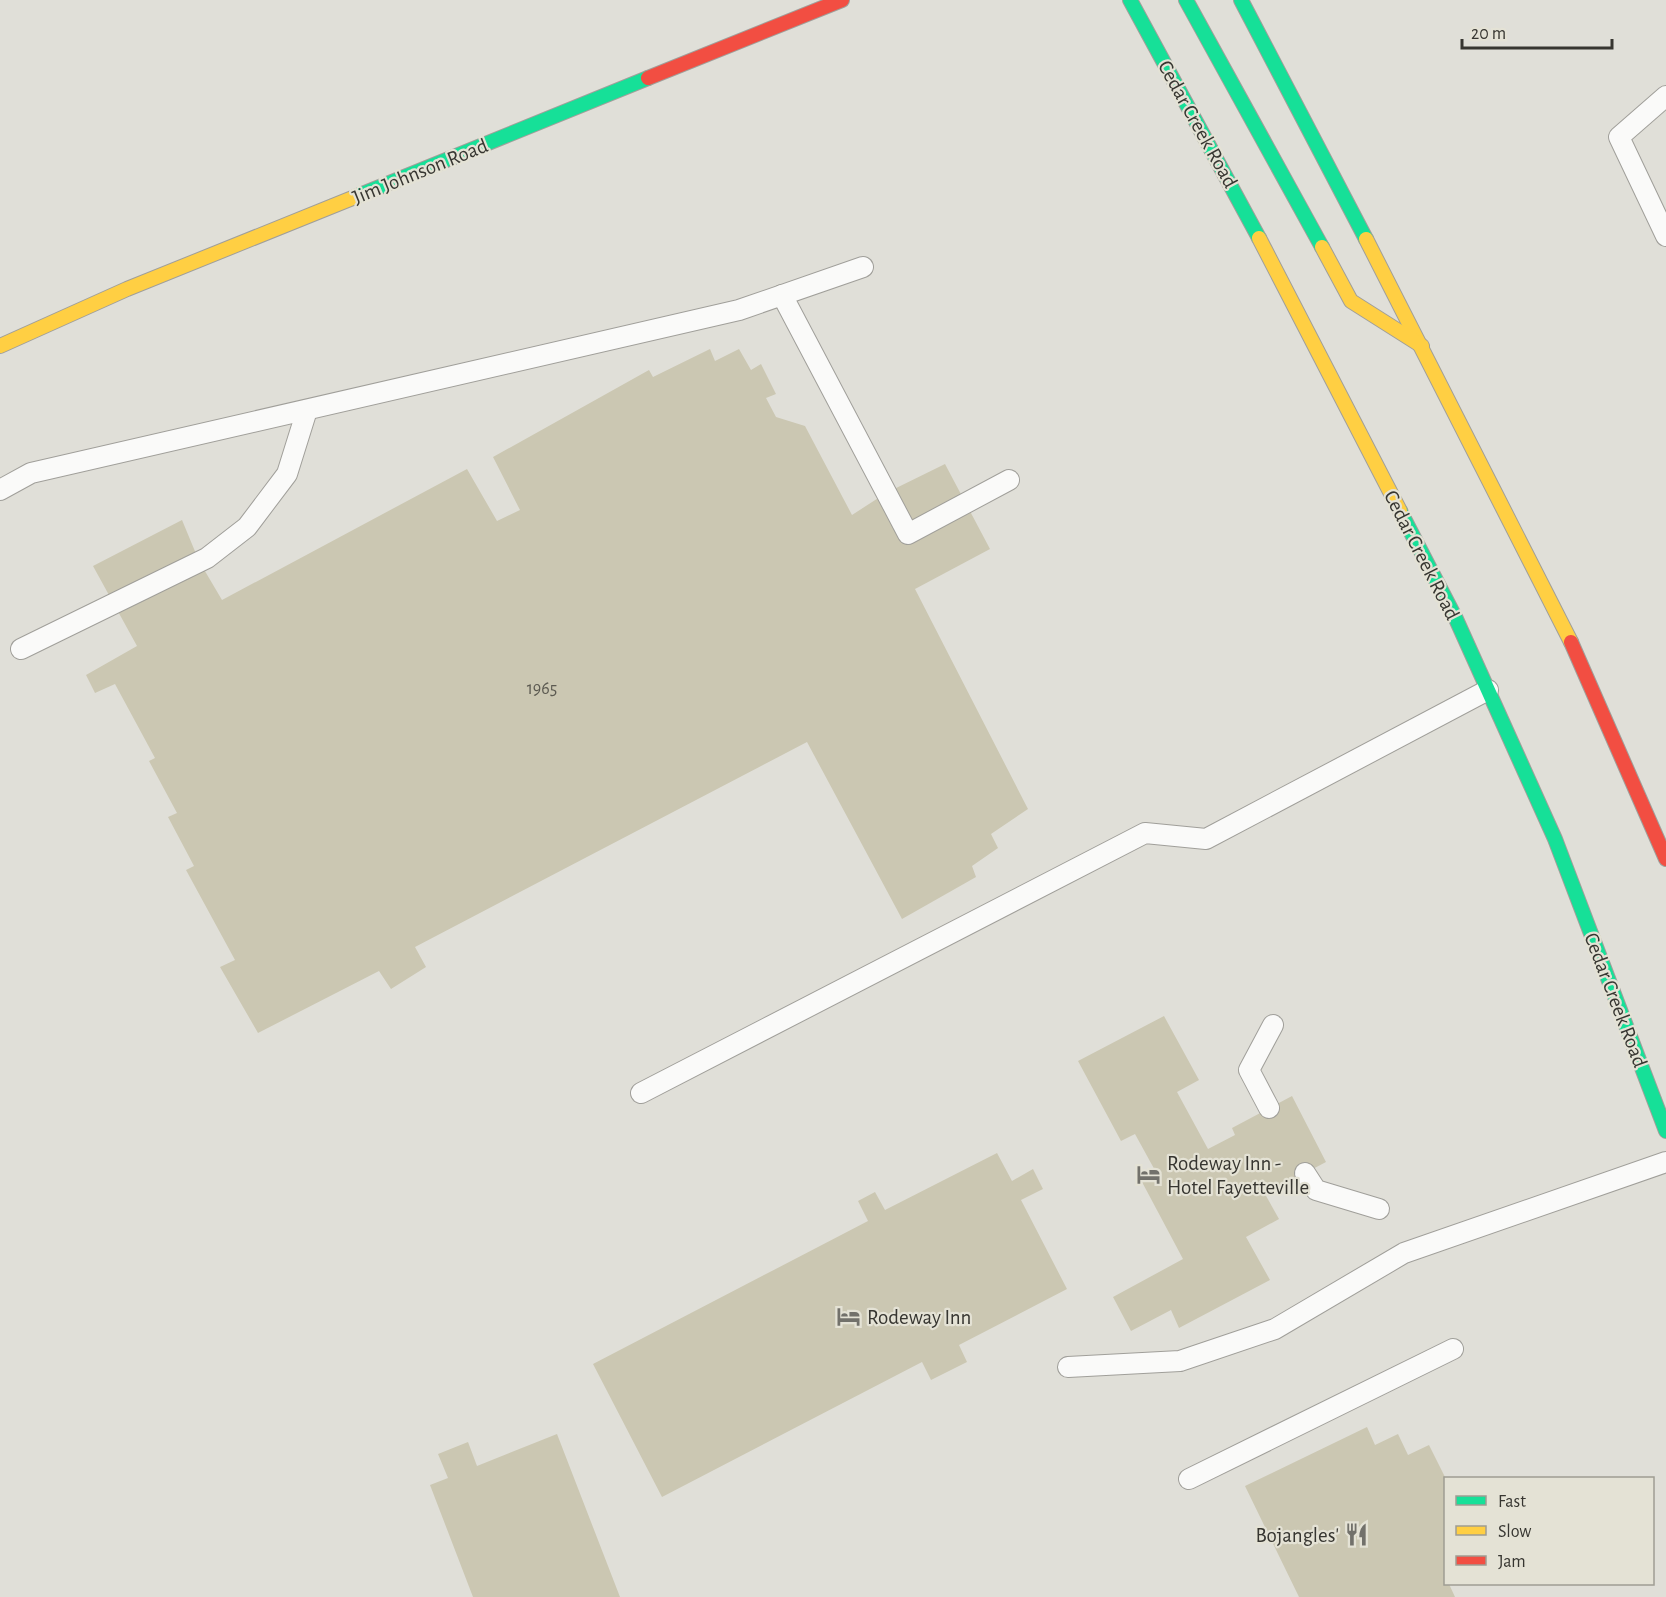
<svg xmlns="http://www.w3.org/2000/svg" width="1666" height="1597" font-family="'Alegreya Sans',sans-serif">
<style>
.building{fill:#cbc7b2}
.lines{fill:none;stroke-linecap:round;stroke-linejoin:round}
.lane-casing{stroke:#a09f9a;stroke-width:22}
.fast-casing{stroke:#a09f9a;stroke-width:16}
.slow-casing{stroke:#a09f9a;stroke-width:16}
.jam-casing{stroke:#a09f9a;stroke-width:16}
.lane{stroke:#fafaf9;stroke-width:20}
.fast{stroke:#16e098;stroke-width:14}
.slow{stroke:#ffcf43;stroke-width:14}
.jam{stroke:#f24e42;stroke-width:14}
.labels{text-anchor:middle;stroke-width:4.5;stroke-linejoin:round;paint-order:stroke}
.number-label{font-size:18px;fill:#5c5a51}
.street-label{font-size:21px;fill:#373631;stroke:#e4e2d5}
.poi-label{font-size:21px;fill:#373631;stroke:#e4e2d5;text-anchor:start}
</style>
<rect width="100%" height="100%" fill="#e0dfd8"/>
<g class="building">
<polygon points="710,349 715,361 739,349 751,370 761,364 776,394 766,398 776,417 805,426 852,515 886,493 945,464 990,549 915,589 1028,809 991,834 998,848 972,866 976,877 902,919 807,742 415,947 426,967 391,989 379,971 258,1033 220,967 235,960 186,870 194,866 168,817 177,813 149,761 155,758 115,684 95,693 86,675 137,646 93,566 182,520 199,561 222,600 467,469 497,521 520,510 493,457 649,370 653,377"/>
<polygon points="1164,1016 1199,1080 1177,1092 1208,1149 1235,1135 1232,1128 1292,1096 1326,1162 1265,1194 1279,1219 1246,1237 1270,1280 1179,1328 1171,1310 1131,1331 1113,1297 1183,1259 1142,1182 1157,1174 1135,1134 1121,1141 1078,1061"/>
<polygon points="997,1153 1012,1181 1033,1169 1043,1189 1021,1200 1067,1289 959,1345 967,1362 931,1380 922,1362 662,1497 593,1364 868,1221 858,1201 875,1192 885,1210"/>
<polygon points="1367,1427 1375,1445 1398,1434 1408,1455 1429,1445 1446,1479 1446,1584 1449,1584 1455,1597 1299,1597 1245,1486"/>
<polygon points="557,1434 620,1597 473,1597 430,1485 448,1478 438,1454 468,1442 477,1466"/>
</g>
<g class="lines">
<defs>
<g id="lane">
<polyline points="1666,96 1619,137 1666,236"/>
<polyline points="782,295 908,534 1009,480"/>
<polyline points="0,490 31,473 739,310 863,267"/>
<polyline points="21,649 207,558 247,527 287,474 307,410"/>
<polyline points="641,1093 1145,833 1206,839 1488,690"/>
<polyline points="1269,1108 1249,1070 1273,1025"/>
<polyline points="1305,1173 1316,1190 1379,1209"/>
<polyline points="1068,1367 1180,1361 1275,1329 1404,1253 1666,1162"/>
<polyline points="1189,1479 1453,1349"/>
</g>
<g id="fast">
<polyline points="1130,0 1259,238"/>
<polyline points="1186,0 1322,247"/>
<polyline points="1241,0 1366,239"/>
<polyline points="355,197 648,78"/>
<polyline points="1400,511 1456,619 1555,839 1666,1131"/>
</g>
<g id="slow">
<polyline points="1259,238 1400,511"/>
<polyline points="1366,239 1571,642"/>
<polyline points="1322,247 1351,301 1422,346"/>
<polyline points="0,346 127,289 355,197"/>
</g>
<g id="jam">
<polyline points="648,78 842,0"/>
<polyline points="1571,642 1666,859"/>
</g>
</defs>
<use href="#lane" class="lane-casing"/>
<use href="#fast" class="fast-casing"/>
<use href="#slow" class="slow-casing"/>
<use href="#jam" class="jam-casing"/>
<use href="#lane" class="lane"/>
<use href="#fast" class="fast"/>
<use href="#slow" class="slow"/>
<use href="#jam" class="jam"/>
</g>
<defs>
<symbol id="hotel-bare" viewBox="-9 -9 18 18"><path d="M-6-4.5h1.5V1H6V5H4.5V3h-9V5H-6ZM-4 0a1.8 1.8 0 1 1 3.6 0ZM.5 0V-2.5h3Q6-2.5 6 0Z" fill="#72716b" stroke="#e4e2d5" stroke-width="2.5" paint-order="stroke"/></symbol>
<symbol id="restaurant-bare" viewBox="-9 -9 18 18"><path d="M-5-6h1v4h1v-4h1v4h1v-4h1v5L-1.5 .5V6h-2V.5L-5-1ZM5-6V6H3V1.5H1.5Q1.5-4 5-6Z" fill="#72716b" stroke="#e4e2d5" stroke-width="2.5" paint-order="stroke"/></symbol>
</defs>
<g fill-rule="evenodd">
<use href="#hotel-bare" x="1132" y="1158" width="33" height="33"/>
<use href="#hotel-bare" x="832" y="1300" width="33" height="33"/>
<use href="#restaurant-bare" x="1340" y="1518" width="33" height="33"/>
</g>
<g class="labels">
<g class="number-label">
<text x="542" y="694">1965</text>
</g>
<g class="street-label">
<text transform="translate(1198 124) rotate(61)" y="7">Cedar Creek Road</text>
<text transform="translate(420 171) rotate(-22)" y="7">Jim Johnson Road</text>
<text transform="translate(1422 555) rotate(63)" y="7">Cedar Creek Road</text>
<text transform="translate(1616 1000) rotate(69)" y="7">Cedar Creek Road</text>
</g>
<g class="poi-label">
<text x="1167" y="1170">Rodeway Inn -<tspan x="1167" dy="24">Hotel Fayetteville</tspan></text>
<text x="867" y="1324">Rodeway Inn</text>
<text x="1339" y="1542" text-anchor="end">Bojangles'</text>
</g>
</g>
<rect x="1444" y="1477" width="210" height="108" fill="#e4e2d5" stroke="#9f9d93" stroke-width="1.5"/>
<rect x="1456" y="1496" width="30" height="9" fill="#16e098" stroke="#9f9d93" stroke-width="1.5"/>
<text x="1498" y="1507" font-size="18" fill="#373631">Fast</text>
<rect x="1456" y="1526" width="30" height="9" fill="#ffcf43" stroke="#9f9d93" stroke-width="1.5"/>
<text x="1498" y="1537" font-size="18" fill="#373631">Slow</text>
<rect x="1456" y="1556" width="30" height="9" fill="#f24e42" stroke="#9f9d93" stroke-width="1.5"/>
<text x="1498" y="1567" font-size="18" fill="#373631">Jam</text>
<path d="M1462 39v9h150v-9" fill="none" stroke="#373631" stroke-width="3"/>
<text x="1471" y="39" font-size="18" fill="#373631" stroke="#e4e2d5" stroke-width="4.5" paint-order="stroke">20 m</text>
</svg>
